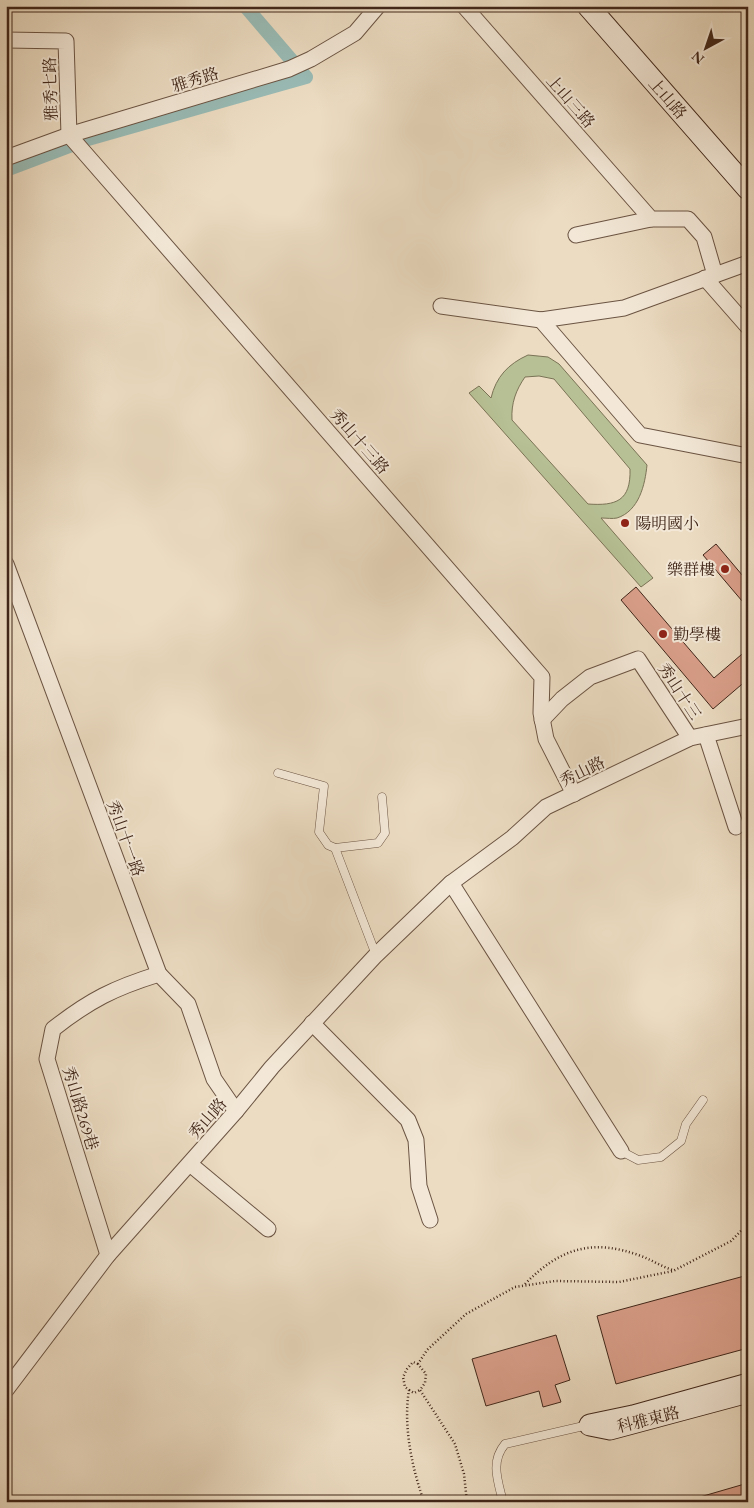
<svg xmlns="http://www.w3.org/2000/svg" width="754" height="1508" font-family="'EB Garamond','Noto Serif TC',serif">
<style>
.green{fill:#b6c094;stroke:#7b7356;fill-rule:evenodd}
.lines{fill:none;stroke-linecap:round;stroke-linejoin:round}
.canal{stroke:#99bbb5;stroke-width:14}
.building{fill:#da9f8a;stroke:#402619}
.lane-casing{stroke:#6b5443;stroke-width:9}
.street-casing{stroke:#6b5443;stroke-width:17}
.secondary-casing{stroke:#402619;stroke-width:23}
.path{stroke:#402619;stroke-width:2.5;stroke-dasharray:1 2.5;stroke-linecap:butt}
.lane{stroke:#f3e8d7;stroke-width:8}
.street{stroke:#f3e8d7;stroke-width:15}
.secondary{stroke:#f3e8d7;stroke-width:21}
.poi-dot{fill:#8f2418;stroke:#f3e8d7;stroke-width:2}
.labels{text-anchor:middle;stroke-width:4;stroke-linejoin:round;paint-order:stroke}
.street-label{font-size:16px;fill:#402619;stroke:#f3e8d7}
.poi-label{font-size:16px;fill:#402619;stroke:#f3e8d7;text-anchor:start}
</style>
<rect width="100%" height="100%" fill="#ecdcc2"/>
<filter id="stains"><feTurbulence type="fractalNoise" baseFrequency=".004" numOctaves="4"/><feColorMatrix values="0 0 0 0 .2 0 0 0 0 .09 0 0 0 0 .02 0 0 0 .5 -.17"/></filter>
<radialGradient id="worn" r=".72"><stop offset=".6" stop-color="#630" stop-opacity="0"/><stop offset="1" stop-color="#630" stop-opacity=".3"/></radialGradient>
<path class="green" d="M 528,355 L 548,357 L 559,364 L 647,465 C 645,485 639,511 617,518 C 613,519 606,518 601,518 L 653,578 L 641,587 L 469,393 L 479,386 L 491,398 C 496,377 508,364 528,355 ZM 539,376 L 554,379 L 630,469 C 631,501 616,506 588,504 L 512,420 C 511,403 516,390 525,377 Z"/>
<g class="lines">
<polyline class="canal" points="6,170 88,139 306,77 245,6"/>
</g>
<g class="building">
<polygon points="716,544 748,582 748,608 703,555"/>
<polygon points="636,587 714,678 748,649 748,679 713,709 621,600"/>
<polygon points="748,1275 748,1348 616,1384 597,1316"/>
<polygon points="556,1335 570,1380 555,1385 561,1402 543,1407 539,1391 486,1406 472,1359"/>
<polygon points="748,1483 748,1502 694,1502 693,1499"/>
</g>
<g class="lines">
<defs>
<g id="lane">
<polyline points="278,773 324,786 319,832 328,845 335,848 376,955"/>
<polyline points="335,848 378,843 385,833 382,797"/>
<polyline points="621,1151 638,1160 661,1157 681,1141 686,1124 703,1100"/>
<polyline points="213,1501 214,1502"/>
<path d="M 503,1502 C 498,1481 490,1462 505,1444 L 588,1425"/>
</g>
<g id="street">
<polyline points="464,6 651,219 688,219 704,237 715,275"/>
<polyline points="6,40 66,41 69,135"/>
<polyline points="69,135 542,677 541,713 546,739 574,794"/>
<polyline points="6,158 69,135 289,69 311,59 355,33 378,6"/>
<polyline points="576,235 651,219"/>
<polyline points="705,278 748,327"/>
<polyline points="441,306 541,320 624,308 748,263"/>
<polyline points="541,320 640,435 748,456"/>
<polyline points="6,564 159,974 188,1004 214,1079 236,1111"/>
<polyline points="542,720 562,699 590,677 638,659 690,738"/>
<polyline points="706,735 736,827"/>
<polyline points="451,883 621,1151"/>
<polyline points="312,1023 408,1120 416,1140 419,1186 430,1220"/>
<polyline points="190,1164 268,1229"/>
<path d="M 108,1255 L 47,1059 L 53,1029 C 90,1000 114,988 159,974"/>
<polyline points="6,1390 108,1255 236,1111 272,1067 376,955 451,883 512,838 546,807 690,738 748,726"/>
</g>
<g id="secondary">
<polyline points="588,6 748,189"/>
<polyline points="748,1384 633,1416 590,1425 610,1429 748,1392"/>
</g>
</defs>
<use href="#lane" class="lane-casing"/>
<use href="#street" class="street-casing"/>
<use href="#secondary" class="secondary-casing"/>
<g class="path">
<path d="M 525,1284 C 560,1248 593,1238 641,1256 C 652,1260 662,1267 673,1270"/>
<path d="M 418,1364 L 413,1362 L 407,1369 L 403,1377 L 405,1387 L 409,1390 C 403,1426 412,1468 424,1502"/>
<polyline points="409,1390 414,1393 420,1390"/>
<polyline points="467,1502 464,1474 455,1444 420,1390 425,1383 426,1374 418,1364 427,1350 466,1314 515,1287 555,1281 619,1282 673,1271 731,1241 748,1224"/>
</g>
<use href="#lane" class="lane"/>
<use href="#street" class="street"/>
<use href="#secondary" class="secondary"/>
</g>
<g class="poi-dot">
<circle cx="625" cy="523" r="5"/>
<circle cx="725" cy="569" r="5"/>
<circle cx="663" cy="634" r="5"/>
</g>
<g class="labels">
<g class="street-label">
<text transform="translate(195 79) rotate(-17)" y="6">雅秀路</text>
<text transform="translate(50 89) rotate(-92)" y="6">雅秀七路</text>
<text transform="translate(668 98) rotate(49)" y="6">上山路</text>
<text transform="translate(571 101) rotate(49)" y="6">上山三路</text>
<text transform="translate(360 441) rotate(49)" y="6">秀山十三路</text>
<text transform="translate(680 691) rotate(57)" y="6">秀山十三</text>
<text transform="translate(582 771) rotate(-26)" y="6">秀山路</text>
<text transform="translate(126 838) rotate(70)" y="6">秀山十一路</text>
<text transform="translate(81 1108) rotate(73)" y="6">秀山路269巷</text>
<text transform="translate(207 1118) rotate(-49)" y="6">秀山路</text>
<text transform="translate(648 1419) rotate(-14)" y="6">科雅東路</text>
</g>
<g class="poi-label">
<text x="635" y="529">陽明國小</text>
<text x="715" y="575" text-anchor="end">樂群樓</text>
<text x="673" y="640">勤學樓</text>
</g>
</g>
<rect width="754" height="1508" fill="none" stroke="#ecdcc2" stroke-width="25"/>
<rect x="8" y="8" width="739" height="1493" fill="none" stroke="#402619" stroke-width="2.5"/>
<rect x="12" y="12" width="729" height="1483" fill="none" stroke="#402619"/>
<g transform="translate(706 48) rotate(220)" stroke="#f3e8d7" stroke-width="4" paint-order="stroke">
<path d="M0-4L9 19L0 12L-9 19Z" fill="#402619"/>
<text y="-8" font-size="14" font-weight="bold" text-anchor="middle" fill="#402619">N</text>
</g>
<rect width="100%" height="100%" filter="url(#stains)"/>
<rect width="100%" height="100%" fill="url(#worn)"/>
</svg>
